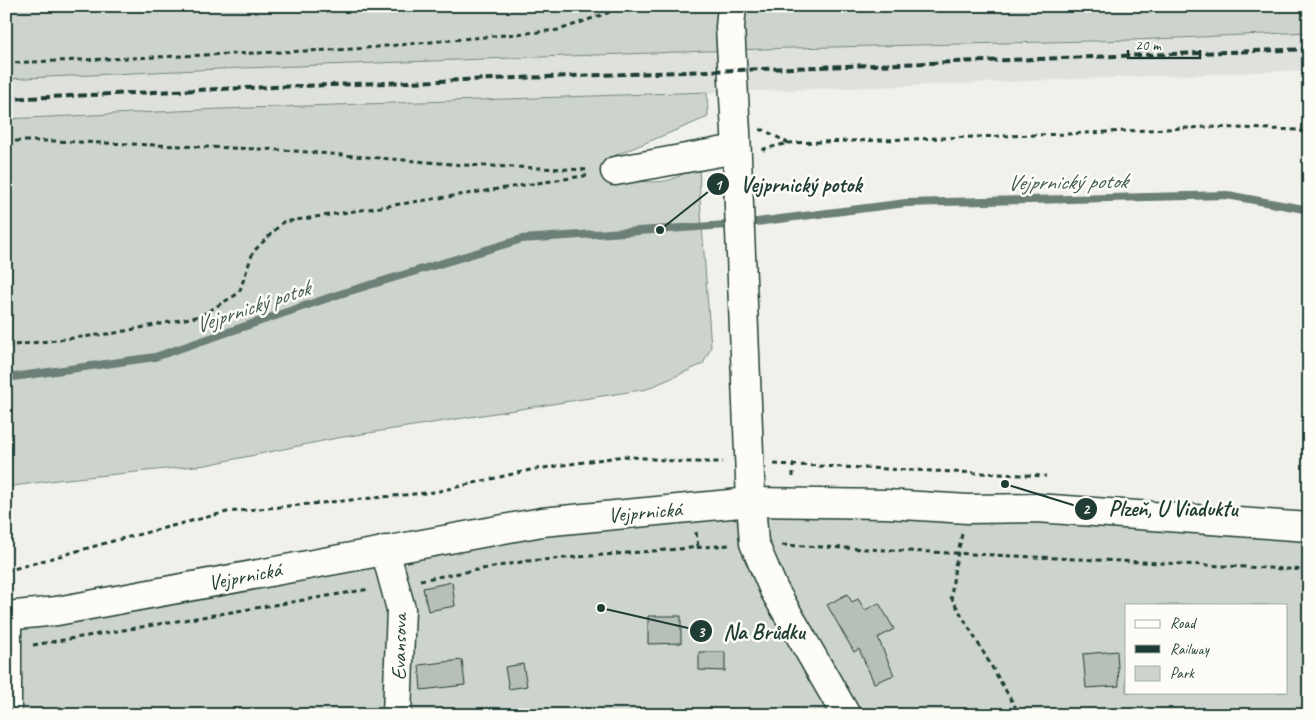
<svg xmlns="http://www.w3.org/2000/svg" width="1315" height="721" font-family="Caveat,sans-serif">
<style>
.built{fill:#dfe2dc}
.green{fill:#cdd3cd;stroke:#768880;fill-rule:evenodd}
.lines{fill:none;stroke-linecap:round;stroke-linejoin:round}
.stream{stroke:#6c8077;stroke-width:8}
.building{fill:#b6bfb8;stroke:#1f3d34}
.minor-casing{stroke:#1f3d34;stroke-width:31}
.major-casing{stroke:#1f3d34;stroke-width:31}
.path{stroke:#1f3d34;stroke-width:3;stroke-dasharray:5 4;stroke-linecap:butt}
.minor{stroke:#fdfcf7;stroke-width:28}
.major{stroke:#fdfcf7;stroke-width:28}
.rail{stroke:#1f3d34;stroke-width:4;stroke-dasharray:8 4;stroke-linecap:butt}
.labels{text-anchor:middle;stroke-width:5;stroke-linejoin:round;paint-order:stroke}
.street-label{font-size:21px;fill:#1f3d34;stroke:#fdfcf7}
.water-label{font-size:22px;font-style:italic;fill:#455e56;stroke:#fdfcf7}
.leader{fill:none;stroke:#1f3d34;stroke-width:2}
.callout-dot{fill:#1f3d34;stroke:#fdfcf7;stroke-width:2}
.mark-label{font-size:15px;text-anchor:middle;font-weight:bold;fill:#fff}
.callout-label{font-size:22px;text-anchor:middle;font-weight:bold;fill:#1f3d34;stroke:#fdfcf7;stroke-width:5;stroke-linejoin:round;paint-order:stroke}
</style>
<rect width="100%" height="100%" fill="#f0f1eb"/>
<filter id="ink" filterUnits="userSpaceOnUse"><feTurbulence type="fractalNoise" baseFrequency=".02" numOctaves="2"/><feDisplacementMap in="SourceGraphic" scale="10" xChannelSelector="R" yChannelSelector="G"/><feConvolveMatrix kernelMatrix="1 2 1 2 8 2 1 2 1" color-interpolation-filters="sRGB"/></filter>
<g filter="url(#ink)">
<polygon class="built" points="1309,32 1309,70 905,86 220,109 6,119 6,79 218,69 484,59 792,48 1134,40"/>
<g class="green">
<polygon points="6,6 1309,6 1309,32 1134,40 792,48 484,59 218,69 6,79"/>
<path d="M 707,92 L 708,117 L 614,156 L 615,171 L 619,177 C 653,184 673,187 699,161 L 700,199 L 711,347 L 703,364 L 647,389 L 337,438 L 206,465 L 57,480 L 6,487 L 6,119 L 220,109 Z"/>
<path d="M 751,502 L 1309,527 L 1309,715 L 6,715 L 6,616 ZM 1126,605 L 1286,605 L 1286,692 L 1126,692 Z"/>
</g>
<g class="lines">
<polyline class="stream" points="6,378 155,357 340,294 522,239 741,224 906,203 1227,195 1309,210"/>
</g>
<g class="building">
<polygon points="452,582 455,606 428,611 423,588"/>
<polygon points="847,594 852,602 858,599 865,610 879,603 894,629 878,638 894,675 874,683 859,649 854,652 827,605"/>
<polygon points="648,616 681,616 681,643 648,644"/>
<polygon points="1117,651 1119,686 1086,688 1083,654"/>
<polygon points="699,652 725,652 725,671 699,670"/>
<polygon points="462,660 465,685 421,690 419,665"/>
<polygon points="523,664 527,686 509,689 505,667"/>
</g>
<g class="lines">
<defs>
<g id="minor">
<polyline points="732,6 730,27 736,132 751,502 754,543 774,590 846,715"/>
<polyline points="615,171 736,149"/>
<polyline points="385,550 401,609 397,715"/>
<polyline points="7,616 7,715"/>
</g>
<polyline id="major" points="6,616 57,611 542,522 751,502 886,504 968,509 1037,508 1309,527"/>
</defs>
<use href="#minor" class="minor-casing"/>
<use href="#major" class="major-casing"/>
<g class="path">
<polyline points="6,63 355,49 559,30 627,6"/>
<polyline points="760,130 764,130 788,143"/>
<polyline points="6,141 53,141 283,150 463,165 590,170"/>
<polyline points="763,151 764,149 788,143 1067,134 1207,127 1300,130 1309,135"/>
<polyline points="6,346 115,333 200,316 239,293 253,252 283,222 590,175"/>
<polyline points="774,464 1046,476"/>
<polyline points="793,477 793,465"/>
<polyline points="696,532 698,546"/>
<polyline points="962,534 955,566 951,597 1020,715"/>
<polyline points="782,545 1309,570"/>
<polyline points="6,571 113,541 227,512 435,492 530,470 624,456 683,462 723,462"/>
<polyline points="420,580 527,561 729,545"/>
<polyline points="33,645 370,589"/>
</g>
<use href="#minor" class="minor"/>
<use href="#major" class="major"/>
<polyline class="rail" points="6,99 219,89 1309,49"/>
</g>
</g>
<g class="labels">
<g class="street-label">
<text transform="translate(645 512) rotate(-5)" y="7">Vejprnická</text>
<text transform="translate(245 576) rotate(-11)" y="7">Vejprnická</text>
<text transform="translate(399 647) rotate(-89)" y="7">Evansova</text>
</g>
<g class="water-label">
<text transform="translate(1067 181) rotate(-1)" y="8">Vejprnický potok</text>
<text transform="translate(252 306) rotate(-19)" y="8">Vejprnický potok</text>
</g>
</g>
<path class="leader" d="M660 230L718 184M1005 484L1086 509M601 608L701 631"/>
<g class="callout-dot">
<circle cx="660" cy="230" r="5"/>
<circle cx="1005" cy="484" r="5"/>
<circle cx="601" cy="608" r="5"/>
<circle cx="718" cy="184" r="12"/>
<circle cx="1086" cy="509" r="12"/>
<circle cx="701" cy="631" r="12"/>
</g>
<g class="mark-label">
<text x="718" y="190">1</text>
<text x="1086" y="514">2</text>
<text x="701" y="637">3</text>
</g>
<g class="callout-label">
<text x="801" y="192">Vejprnický potok</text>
<text x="1173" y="516">Plzeň, U Viaduktu</text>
<text x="764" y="639">Na Brůdku</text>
</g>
<rect width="1315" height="721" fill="none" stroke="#fdfcf7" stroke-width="25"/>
<rect x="12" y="12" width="1290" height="696" fill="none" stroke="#1f3d34" stroke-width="2" filter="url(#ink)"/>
<rect x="1125" y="604" width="162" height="90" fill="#fdfcf7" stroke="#a4b0a9"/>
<rect x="1135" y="620" width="25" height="8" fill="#fdfcf7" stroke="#a4b0a9"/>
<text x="1170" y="628" font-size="15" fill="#1f3d34">Road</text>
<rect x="1135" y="645" width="25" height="8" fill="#1f3d34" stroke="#a4b0a9"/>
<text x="1170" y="654" font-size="15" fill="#1f3d34">Railway</text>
<rect x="1135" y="666" width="25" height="15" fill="#cdd3cd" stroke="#a4b0a9"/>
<text x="1170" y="678" font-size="15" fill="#1f3d34">Park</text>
<path d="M1128 50v8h72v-8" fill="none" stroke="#1f3d34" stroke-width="2.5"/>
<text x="1135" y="50" font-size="15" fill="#1f3d34" stroke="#fdfcf7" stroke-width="4" paint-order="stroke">20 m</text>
</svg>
